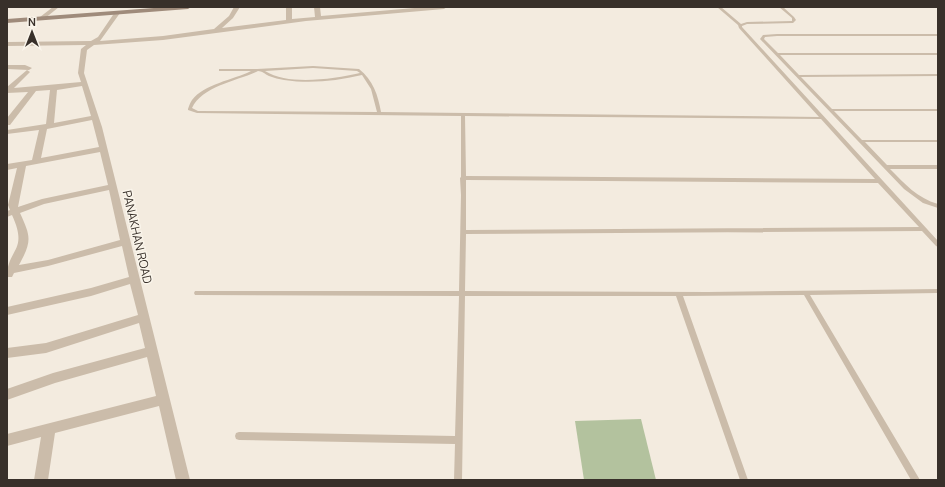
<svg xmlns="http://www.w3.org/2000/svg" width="945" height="487" font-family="Manrope,sans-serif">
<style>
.green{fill:#b3c29e}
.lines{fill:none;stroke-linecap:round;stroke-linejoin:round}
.lane{fill:#cbbcaa;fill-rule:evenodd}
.street{fill:#cbbcaa;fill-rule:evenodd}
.secondary{fill:#9f8b7b;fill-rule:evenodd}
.labels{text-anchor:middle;stroke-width:3;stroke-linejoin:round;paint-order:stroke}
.street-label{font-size:12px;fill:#38302a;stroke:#faf5eb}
</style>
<rect width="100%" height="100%" fill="#f3ebdf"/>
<polygon class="green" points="641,419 656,480 584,480 575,421"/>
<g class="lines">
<g class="lane">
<path d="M 717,7 L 721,7 L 741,24 L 747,22 L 792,21 L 792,18 L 779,7 L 783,7 L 794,17 L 796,20 L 793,23 L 747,24 L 742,26 L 742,27 L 938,241 L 938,247 L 936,246 L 922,231 L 466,234 L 465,291 L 708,292 L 938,289 L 938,293 L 810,295 L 920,480 L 911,480 L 804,295 L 683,296 L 748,480 L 740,480 L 676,296 L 465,296 L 462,480 L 454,480 L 455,444 L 239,440 L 236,439 L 235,436 L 236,433 L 239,432 L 455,436 L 459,296 L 197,295 L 195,295 L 194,293 L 195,291 L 459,291 L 461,195 L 460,178 L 461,177 L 461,116 L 197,113 L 188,110 L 188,109 C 189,106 190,103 192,100 C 204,84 233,80 251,71 L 219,71 L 219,69 L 257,69 L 313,66 L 359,69 C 373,80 378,95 381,112 L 819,117 L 739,28 L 738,25 ZM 313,68 L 357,71 L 360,73 C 333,79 289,86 265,71 ZM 258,71 C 262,71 265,74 269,76 C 274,78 279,79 284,80 C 311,84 336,81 362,75 L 371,89 L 377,112 L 198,111 L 192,108 C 202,86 237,81 258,71 ZM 465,116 L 821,119 L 875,179 L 466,176 ZM 466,180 L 878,183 L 919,227 L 466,230 Z"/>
<path d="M 777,34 L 938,34 L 938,36 L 777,36 L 765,37 L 764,39 L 778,53 L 938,53 L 938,55 L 780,55 L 799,75 L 938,74 L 938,76 L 801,77 L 832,109 L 938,109 L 938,111 L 834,111 L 862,140 L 938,140 L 938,142 L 865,142 L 887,165 L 938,165 L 938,169 L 890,169 C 905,184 917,198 938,204 L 938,208 L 923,203 L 904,189 L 760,39 L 763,35 Z"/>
</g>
<g class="street">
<polygon points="53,7 59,7 44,19 40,19 40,17"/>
<path d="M 234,7 L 240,7 L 233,18 L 222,28 L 286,20 L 286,7 L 292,7 L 292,19 L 315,17 L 314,7 L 320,7 L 321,16 L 426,7 L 447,7 L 444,9 L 306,21 L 163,40 L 94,45 L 87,50 L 84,73 L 102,127 L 190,480 L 176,480 L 159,406 L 55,433 L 48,480 L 34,480 L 41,437 L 7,446 L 7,434 L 156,396 L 147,357 L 55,383 L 7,400 L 7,389 L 53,373 L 145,348 L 139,323 L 46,353 L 7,358 L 7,348 L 46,343 L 138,315 L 130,284 L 91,296 L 7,315 L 7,307 L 91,288 L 129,277 L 122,246 L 48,266 L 14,273 L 12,277 L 7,277 C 7,248 29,252 12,215 L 7,217 L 7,211 L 10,210 L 8,205 L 17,168 L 7,170 L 7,164 L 32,160 L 39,130 L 7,134 L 7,130 L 46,124 L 50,90 L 36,91 L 10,125 L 7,125 L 7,118 L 28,92 L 7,93 L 7,87 L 27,70 L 30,72 L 14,88 L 81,82 L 78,73 L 81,49 L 86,45 L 7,46 L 7,42 L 91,41 L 98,37 L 115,12 L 117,11 L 120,13 L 100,41 L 163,36 L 214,29 L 229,16 ZM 82,86 L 91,116 L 54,123 L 57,90 ZM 92,120 L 99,147 L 41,158 L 47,129 ZM 100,152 L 108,185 L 42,199 L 18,207 L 26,166 ZM 109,190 L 120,240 L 48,260 L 19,265 C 32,241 31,237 20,213 L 44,204 Z"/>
<polygon points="7,65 25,65 32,68 29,70 7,69"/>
</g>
<polygon class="secondary" points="167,7 191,7 188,9 7,23 7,19"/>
</g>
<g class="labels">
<g class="street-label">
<text transform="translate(137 237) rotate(77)" y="4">PANAKHAN ROAD</text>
</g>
</g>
<rect width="945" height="487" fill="none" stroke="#38302a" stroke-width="16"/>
<g transform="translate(32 32)" stroke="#faf5eb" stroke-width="3" paint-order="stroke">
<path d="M0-3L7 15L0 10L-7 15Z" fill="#38302a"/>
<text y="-6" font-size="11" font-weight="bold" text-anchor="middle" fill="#38302a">N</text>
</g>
</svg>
